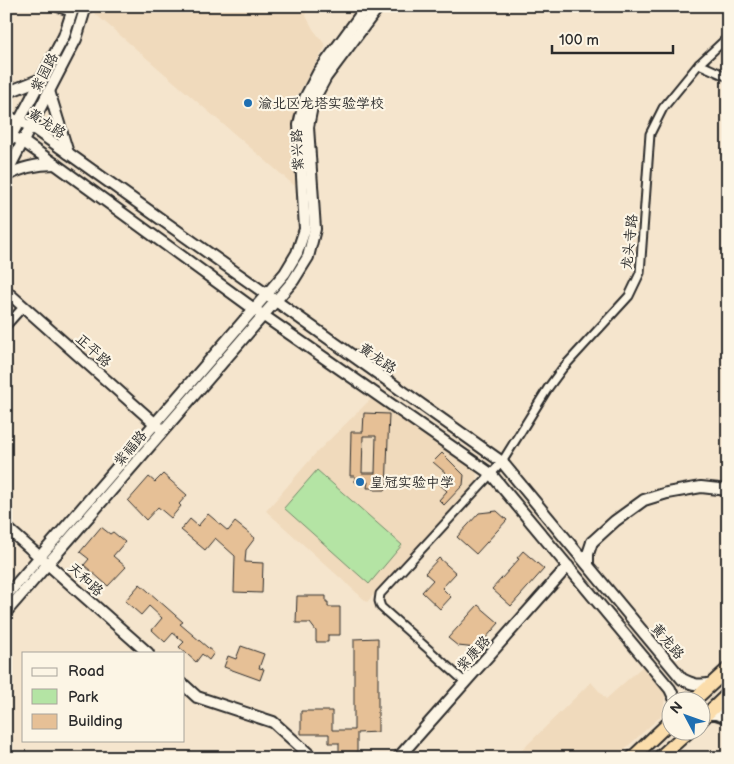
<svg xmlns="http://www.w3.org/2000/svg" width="734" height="764" font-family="'Balsamiq Sans','LXGW WenKai TC',sans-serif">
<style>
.built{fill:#f0dabc}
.green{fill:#b4e4a4;stroke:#708868}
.building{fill:#e6c096;stroke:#2b2b2b;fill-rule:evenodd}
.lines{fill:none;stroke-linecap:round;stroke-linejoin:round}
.street-casing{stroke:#2b2b2b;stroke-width:11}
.secondary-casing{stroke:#2b2b2b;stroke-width:14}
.highway-casing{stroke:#2b2b2b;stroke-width:16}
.street{stroke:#fcf5e5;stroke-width:7}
.secondary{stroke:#fcf5e5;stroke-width:10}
.highway{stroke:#fbddab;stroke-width:12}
.poi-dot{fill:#1f6fb2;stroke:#fcf5e5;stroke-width:2}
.labels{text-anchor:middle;stroke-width:4.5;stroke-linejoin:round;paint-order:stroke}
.street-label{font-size:14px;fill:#2b2b2b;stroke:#fcf5e5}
.poi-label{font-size:14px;fill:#2b2b2b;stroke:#fcf5e5;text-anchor:start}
</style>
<rect width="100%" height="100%" fill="#f5e5cd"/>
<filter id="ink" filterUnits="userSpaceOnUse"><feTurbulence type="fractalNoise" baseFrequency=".02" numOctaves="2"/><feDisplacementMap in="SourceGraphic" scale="10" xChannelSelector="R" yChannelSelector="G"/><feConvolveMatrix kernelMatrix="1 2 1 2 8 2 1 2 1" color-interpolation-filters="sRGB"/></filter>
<g filter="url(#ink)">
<g class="built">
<polygon points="93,6 304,6 306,16 313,29 326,46 312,69 297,96 293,125 296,187 92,11"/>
<polygon points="373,397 476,470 477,481 367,602 266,511 316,453"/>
<polygon points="643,666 666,693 662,715 615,758 514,758 591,682 606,699"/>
</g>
<polygon class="green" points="317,470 402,545 369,584 284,508"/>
<g class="building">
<path d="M 364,413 L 389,414 L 386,490 L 374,490 L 374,488 L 367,488 L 368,482 L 355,482 L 355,476 L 350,476 L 351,432 L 363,432 ZM 363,436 L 376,436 L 375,473 L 362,473 Z"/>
<polygon points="442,453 464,475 463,485 444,505 439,500 447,491 438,483 447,474 433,462"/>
<polygon points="163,474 187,495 179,504 181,506 171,518 158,507 146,520 128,501 149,477 155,482"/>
<polygon points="497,511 507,520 476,554 457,537 479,513"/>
<polygon points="208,514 228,531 235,522 255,538 246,550 245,562 263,563 262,593 234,592 235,556 215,538 205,550 181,530 190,519 198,526"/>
<polygon points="101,527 110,534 113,532 125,542 113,556 126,567 108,586 84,565 89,559 80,552"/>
<polygon points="523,551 544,569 511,606 492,589 519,559 517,558"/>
<polygon points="439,558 456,573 442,588 451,597 440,609 422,592 433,580 425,573"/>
<polygon points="140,584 183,622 180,624 214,653 209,660 202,654 196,662 179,647 184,642 173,633 165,642 152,630 162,618 149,606 141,615 125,601"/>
<polygon points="297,596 326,596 326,602 328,602 328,607 340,607 340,635 328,635 328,642 316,642 316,631 310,623 296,623"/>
<polygon points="478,605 499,623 477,648 458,646 448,638"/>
<polygon points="378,638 378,732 357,733 357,757 339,757 339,743 329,743 329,734 301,734 301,711 332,711 332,730 354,730 354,639"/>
<polygon points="241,646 264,654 259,668 264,669 260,680 224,667 228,656 236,659"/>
</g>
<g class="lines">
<defs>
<g id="street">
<polyline points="699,64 728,77"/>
<polyline points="6,326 24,306"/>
<polyline points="465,682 381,607 379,601 380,594 502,462 548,388 562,369 629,296 640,273 650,134 663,108 699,64 728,37"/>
</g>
<g id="secondary">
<polyline points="58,6 72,11"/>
<polyline points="49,91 68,153"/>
<polyline points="6,93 41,79"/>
<path d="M 6,116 L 30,126 L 502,462 L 682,679 C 693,685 700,686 712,683"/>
<polyline points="6,134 22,141 55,164 254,309 491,474 670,689 676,702"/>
<polyline points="6,146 64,36 74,6"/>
<polyline points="6,174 76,39 86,6"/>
<path d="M 6,176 C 22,167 37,164 55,164"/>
<polyline points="6,291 160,428"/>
<polyline points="6,527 148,653"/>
<polyline points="592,542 615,521 644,500 667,493 701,487 728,490"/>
<polyline points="588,565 588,554 592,542"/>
<polyline points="6,596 285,273 297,253 305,229 299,125 305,98 318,73 367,6"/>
<polyline points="6,612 293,281 308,257 315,229 308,127 313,101 326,77 379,6"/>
<polyline points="184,685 197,697 273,722 313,758"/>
<polyline points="707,714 716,714 728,718"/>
<polyline points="398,758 568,566"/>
</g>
<g id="highway">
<polyline points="692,702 728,669"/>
<polyline points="702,719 728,694"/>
<polyline points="632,758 672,720"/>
<polyline points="659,758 688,732"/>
</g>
</defs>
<use href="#street" class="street-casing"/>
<use href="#secondary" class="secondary-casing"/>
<use href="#highway" class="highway-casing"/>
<use href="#street" class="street"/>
<use href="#secondary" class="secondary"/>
<use href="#highway" class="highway"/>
</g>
</g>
<g class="poi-dot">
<circle cx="248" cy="103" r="5"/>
<circle cx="360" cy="482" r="5"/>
</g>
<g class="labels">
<g class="street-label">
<text transform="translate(44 72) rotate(-62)" y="5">紫园路</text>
<text transform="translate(47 123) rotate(33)" y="5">黄龙路</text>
<text transform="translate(297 150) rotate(-93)" y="5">紫兴路</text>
<text transform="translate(629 242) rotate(-84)" y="5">龙头寺路</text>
<text transform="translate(94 350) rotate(42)" y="5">正平路</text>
<text transform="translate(378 358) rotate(35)" y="5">黄龙路</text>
<text transform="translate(130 448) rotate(-49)" y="5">紫福路</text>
<text transform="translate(86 579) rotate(42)" y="5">天和路</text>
<text transform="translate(668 641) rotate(50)" y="5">黄龙路</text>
<text transform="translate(473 653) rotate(-48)" y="5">紫康路</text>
</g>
<g class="poi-label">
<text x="258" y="108">渝北区龙塔实验学校</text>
<text x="370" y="487">皇冠实验中学</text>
</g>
</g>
<rect width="734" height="764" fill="none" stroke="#fcf5e5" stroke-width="25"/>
<rect x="12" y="12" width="709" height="739" fill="none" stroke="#2b2b2b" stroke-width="2" filter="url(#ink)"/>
<rect x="22" y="652" width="162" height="90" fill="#fcf5e5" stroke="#a8a49b"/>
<rect x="32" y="668" width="25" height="8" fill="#fcf5e5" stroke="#a8a49b"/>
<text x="68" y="676" font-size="15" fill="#2b2b2b">Road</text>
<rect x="32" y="689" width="25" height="15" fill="#b4e4a4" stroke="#a8a49b"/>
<text x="68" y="702" font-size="15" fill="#2b2b2b">Park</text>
<rect x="32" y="714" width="25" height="15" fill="#e6c096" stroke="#a8a49b"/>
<text x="68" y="726" font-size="15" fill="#2b2b2b">Building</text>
<g transform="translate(686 716) rotate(311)"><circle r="24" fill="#fcf5e5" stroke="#a8a49b"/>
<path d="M0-4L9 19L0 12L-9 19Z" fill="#1f6fb2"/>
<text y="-8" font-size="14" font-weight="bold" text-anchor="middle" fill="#2b2b2b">N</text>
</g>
<path d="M552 45v8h121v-8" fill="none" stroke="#2b2b2b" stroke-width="2.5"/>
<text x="559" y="45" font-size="15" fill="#2b2b2b" stroke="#fcf5e5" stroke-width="4" paint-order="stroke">100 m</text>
</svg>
